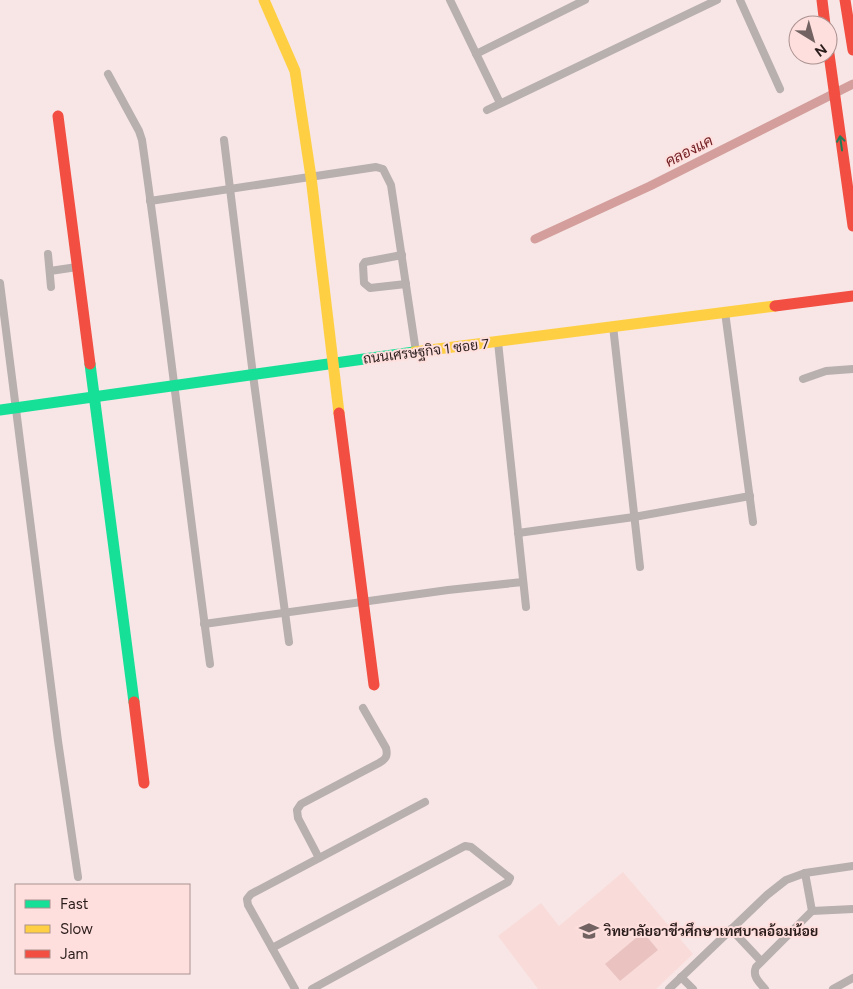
<svg xmlns="http://www.w3.org/2000/svg" width="853" height="989" font-family="Figtree,Sarabun,sans-serif">
<style>
.built{fill:#f9dcda}
.green{fill:#eac3c1}
.lines{fill:none;stroke-linecap:round;stroke-linejoin:round}
.canal{stroke:#d39e9c;stroke-width:9}
.street{stroke:#b8afaf;stroke-width:8}
.fast{stroke:#16e098;stroke-width:11}
.slow{stroke:#ffcf43;stroke-width:11}
.jam{stroke:#f24e42;stroke-width:11}
.oneway{stroke:#207e5a}
.labels{text-anchor:middle;stroke-width:4;stroke-linejoin:round;paint-order:stroke}
.street-label{font-size:14px;fill:#2b1d1c;stroke:#ffdfdd}
.poi-label{font-size:14px;font-weight:bold;fill:#2b1d1c;stroke:#ffdfdd;text-anchor:start}
.water-label{font-size:15px;font-style:italic;fill:#732024;stroke:#ffdfdd}
</style>
<rect width="100%" height="100%" fill="#f7e6e5"/>
<polygon class="built" points="623,872 693,954 656,989 538,989 498,936 541,903 559,926"/>
<polygon class="green" points="643,932 658,950 620,981 605,964"/>
<g class="lines">
<polyline class="canal" points="535,239 650,186 853,84"/>
<g class="street">
<polyline points="450,0 500,103"/>
<polyline points="740,0 780,89"/>
<polyline points="476,54 585,0"/>
<path d="M 108,74 L 139,131 L 142,140 C 167,315 186,489 210,664"/>
<polyline points="487,110 717,0"/>
<polyline points="224,140 253,375 289,642"/>
<polyline points="150,201 376,167 383,169 391,185 416,352"/>
<polyline points="48,254 51,287"/>
<polyline points="402,255 365,262 363,265 364,283 370,288 406,284"/>
<polyline points="50,271 77,267"/>
<polyline points="0,283 58,741 78,877"/>
<polyline points="725,312 753,522"/>
<polyline points="613,326 640,567"/>
<polyline points="498,342 526,607"/>
<polyline points="803,379 826,371 853,369"/>
<polyline points="518,533 634,517 750,496"/>
<polyline points="204,624 448,590 523,582"/>
<path d="M 319,858 L 298,818 L 297,810 L 301,804 L 379,763 C 386,759 388,756 386,748 L 363,708"/>
<polyline points="805,873 812,911 853,909"/>
<polyline points="731,929 761,961"/>
<polyline points="272,948 465,846 471,847 510,878 508,882 312,989"/>
<polyline points="681,977 693,989"/>
<polyline points="295,989 248,905 247,899 251,894 425,802"/>
<polyline points="669,989 767,895 786,880 805,873 853,866"/>
<path d="M 765,989 C 759,982 752,976 756,967 L 812,911"/>
<polyline points="833,989 853,978"/>
</g>
<g class="fast">
<polyline points="90,364 134,702"/>
<polyline points="0,410 414,352"/>
</g>
<g class="slow">
<polyline points="264,0 295,71 311,177 339,413"/>
<polyline points="414,352 775,306"/>
</g>
<g class="jam">
<polyline points="822,0 825,25"/>
<polyline points="845,0 853,50"/>
<polyline points="828,47 853,226"/>
<polyline points="58,116 90,364"/>
<polyline points="775,306 853,296"/>
<polyline points="339,413 374,685"/>
<polyline points="134,702 144,783"/>
</g>
</g>
<defs><path id="oneway-shaft" d="M-6 0H5M1.5-3L5.5 0L1.5 3" fill="none" stroke-width="1.6" stroke-linecap="round" stroke-linejoin="round" transform="scale(1.25)"/></defs>
<use class="oneway" href="#oneway-shaft" transform="translate(841 143) rotate(-98)"/>
<defs>
<symbol id="university-bare" viewBox="-9 -9 18 18"><path d="M0-5L7-2L0 1L-7-2ZM-4 1L0 2.5L4 1V4Q0 6-4 4Z" fill="#726362" stroke="#ffdfdd" stroke-width="2.5" paint-order="stroke"/></symbol>
</defs>
<g fill-rule="evenodd">
<use href="#university-bare" x="575" y="917" width="28" height="28"/>
</g>
<g class="labels">
<g class="street-label">
<text transform="translate(426 351) rotate(-7)" y="5">ถนนเศรษฐกิจ 1 ซอย 7</text>
</g>
<g class="poi-label">
<text x="604" y="936">วิทยาลัยอาชีวศึกษาเทศบาลอ้อมน้อย</text>
</g>
<g class="water-label">
<text transform="translate(689 151) rotate(-27)" y="5">คลองแค</text>
</g>
</g>
<rect x="15" y="884" width="175" height="90" fill="#ffdfdd" stroke="#aa9190"/>
<rect x="25" y="900" width="25" height="8" fill="#16e098" stroke="#aa9190"/>
<text x="60" y="909" font-size="15" fill="#2b1d1c">Fast</text>
<rect x="25" y="925" width="25" height="8" fill="#ffcf43" stroke="#aa9190"/>
<text x="60" y="934" font-size="15" fill="#2b1d1c">Slow</text>
<rect x="25" y="950" width="25" height="8" fill="#f24e42" stroke="#aa9190"/>
<text x="60" y="959" font-size="15" fill="#2b1d1c">Jam</text>
<g transform="translate(813 40) rotate(143)"><circle r="24" fill="#ffdfdd" stroke="#aa9190"/>
<path d="M0-4L9 19L0 12L-9 19Z" fill="#726362"/>
<text y="-8" font-size="14" font-weight="bold" text-anchor="middle" fill="#2b1d1c">N</text>
</g>
</svg>
